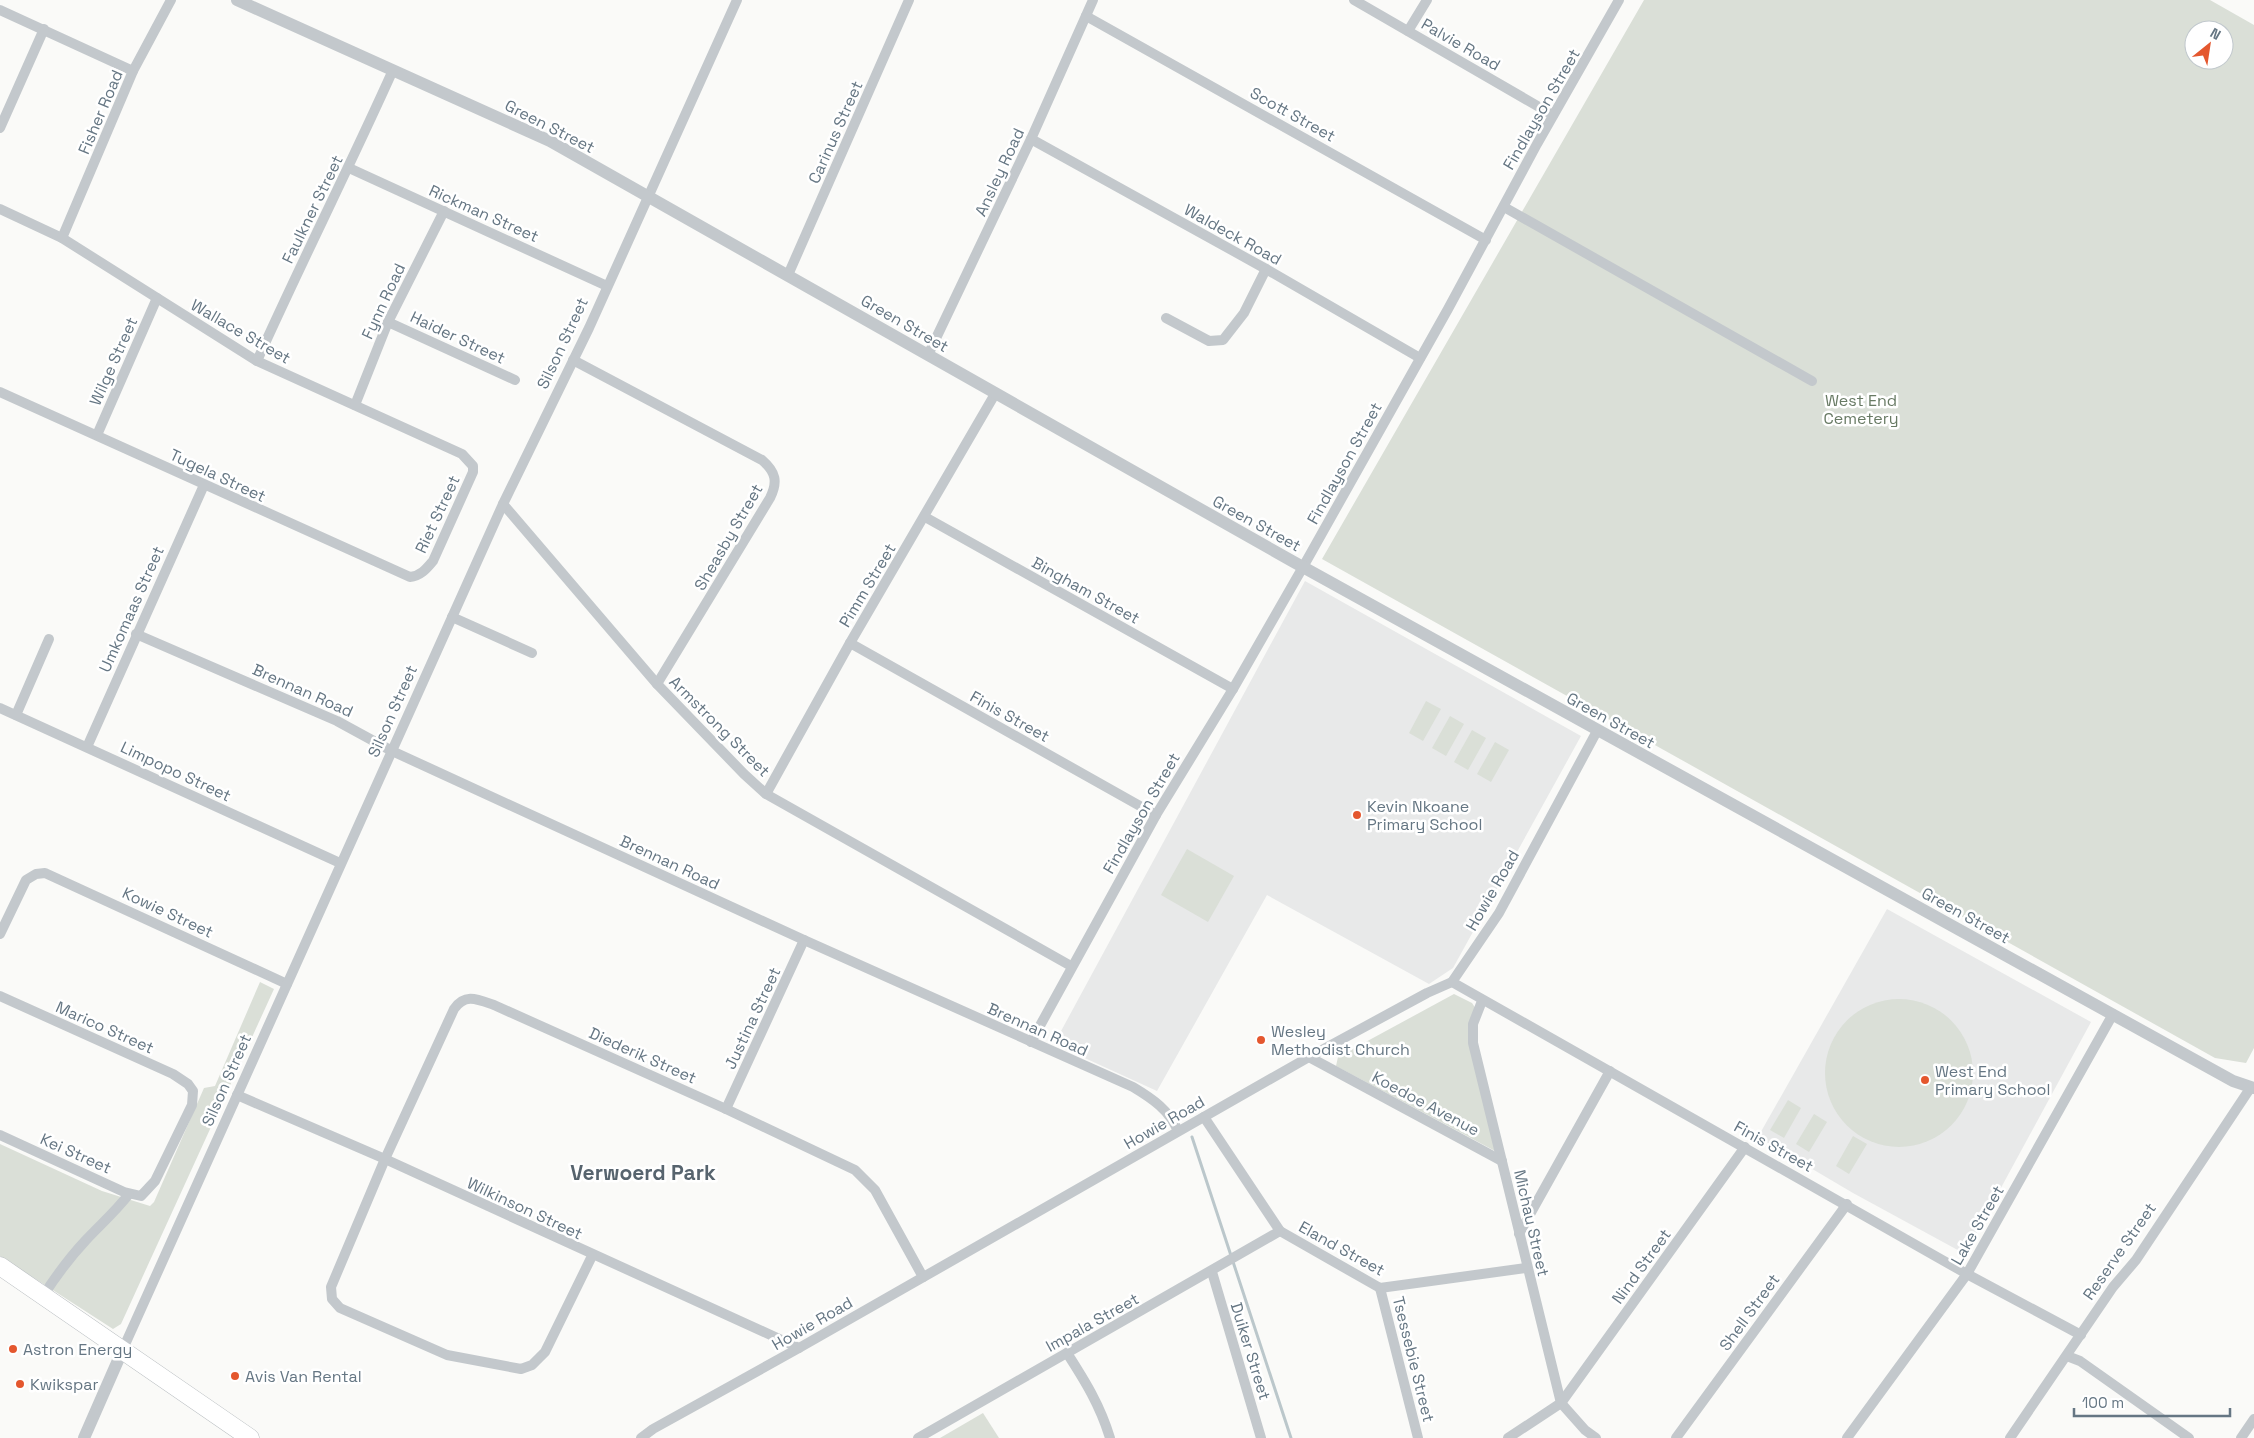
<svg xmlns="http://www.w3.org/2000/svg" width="2254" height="1438" font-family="'Space Grotesk',sans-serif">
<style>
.built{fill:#e8e9e9}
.green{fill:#dadfd7;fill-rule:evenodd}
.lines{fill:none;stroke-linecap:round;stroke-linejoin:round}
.stream{stroke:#bbc7cb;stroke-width:3}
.trunk-casing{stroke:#b4b9bd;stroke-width:19}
.minor{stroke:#c3c8cc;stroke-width:10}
.tertiary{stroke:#c3c8cc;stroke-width:12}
.trunk{stroke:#fff;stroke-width:18}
.poi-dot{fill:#e4572e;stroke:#fff;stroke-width:2}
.labels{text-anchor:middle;stroke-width:5;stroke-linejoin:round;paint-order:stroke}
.street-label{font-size:16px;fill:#657683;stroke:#fff}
.park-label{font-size:16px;fill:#687a64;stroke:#fff}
.poi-label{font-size:16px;fill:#657683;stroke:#fff;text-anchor:start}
.district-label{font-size:21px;font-weight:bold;fill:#57646e;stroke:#fff}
</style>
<rect width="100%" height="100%" fill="#fafaf8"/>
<g class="built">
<polygon points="1305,581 1581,736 1453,968 1429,984 1267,895 1157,1091 1054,1044"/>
<polygon points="1887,909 2091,1022 1965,1254 1853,1193 1758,1137"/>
</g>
<g class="green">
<path d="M 1644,0 L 2210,0 L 2254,25 L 2254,1048 L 2246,1063 L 2215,1058 L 1322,559 ZM 2194,30 L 2224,30 L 2224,60 L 2194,60 Z"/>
<polygon points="1426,701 1441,709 1423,741 1409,733"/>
<polygon points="1450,716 1464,724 1446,756 1432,748"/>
<polygon points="1472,730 1486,738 1468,770 1454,762"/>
<polygon points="1495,742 1509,750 1491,782 1477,774"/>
<polygon points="1187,849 1234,876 1208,922 1161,895"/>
<polygon points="260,982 274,989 121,1324 113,1329 0,1256 0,1144 102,1191 150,1206 154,1202 204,1088 215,1086"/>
<polygon points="1454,994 1472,1003 1476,1009 1471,1020 1495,1151 1336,1066 1338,1057"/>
<circle cx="1899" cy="1073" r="74"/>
<polygon points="1788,1100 1801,1108 1784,1138 1770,1130"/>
<polygon points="1814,1114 1827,1122 1809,1152 1796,1144"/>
<polygon points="1853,1136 1867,1144 1849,1174 1836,1166"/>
<polygon points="983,1413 999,1438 940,1438"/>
</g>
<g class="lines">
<polyline class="stream" points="1192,1137 1291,1438"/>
<defs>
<polyline id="trunk" points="0,1266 250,1438"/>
</defs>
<use href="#trunk" class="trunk-casing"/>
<g class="minor">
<polyline points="1354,0 1553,115"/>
<polyline points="0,10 133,71"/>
<polyline points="1086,16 1486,240"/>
<polyline points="1408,31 1427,0"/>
<polyline points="0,128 44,29"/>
<polyline points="1031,139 1266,269 1420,358"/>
<polyline points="349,168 607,286"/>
<polyline points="1504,207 1812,381"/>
<path d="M 0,209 L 62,238 L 257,361 L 462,454 L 473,466 L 473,472 L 433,561 C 427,568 421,576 410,577 L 0,392"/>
<polyline points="62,238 133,71 171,0"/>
<polyline points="788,275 909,0"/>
<polyline points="1166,318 1209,341 1223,340 1244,313 1266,269"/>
<polyline points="388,322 515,380"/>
<polyline points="928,355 1031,139 1093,0"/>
<path d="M 573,360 L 762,460 C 776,472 778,482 770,498 L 657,684"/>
<path d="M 257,361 C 301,263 349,168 393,70"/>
<polyline points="355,405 388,322 444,211"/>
<polyline points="97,435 157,298"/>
<polyline points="503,504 657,684 744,774 766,794 1071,966"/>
<polyline points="925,517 1233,689"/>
<polyline points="452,617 532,653"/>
<path d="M 136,634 L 337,721 L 392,751 L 804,940 L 1133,1087 C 1153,1099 1169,1110 1178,1131"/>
<polyline points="850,643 1156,815"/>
<polyline points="0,708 340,863"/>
<polyline points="16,715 49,639"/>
<polyline points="87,747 204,485"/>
<polyline points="766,794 850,643 995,394"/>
<polyline points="0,934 26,880 36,874 45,873 287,984"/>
<polyline points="1452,982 1967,1274 2081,1335"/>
<polyline points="0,996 173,1074 188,1084 193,1091 192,1105 155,1181 141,1196 124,1192 0,1135"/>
<polyline points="1482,1001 1473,1024 1473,1043 1561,1403 1585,1430 1596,1438"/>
<polyline points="1031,1042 1156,815 1233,689 1303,567 1448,309 1537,144 1619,0"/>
<polyline points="1309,1057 1502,1161"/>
<polyline points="237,1095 385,1159 799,1348"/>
<polyline points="726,1109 804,940"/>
<polyline points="1204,1117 1280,1231 1380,1288 1526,1268"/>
<polyline points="1519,1234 1610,1071"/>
<path d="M 592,1256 L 545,1352 L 532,1365 L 521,1369 L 447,1355 L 340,1308 L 332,1299 L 331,1287 L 385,1159 L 454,1009 C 465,993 477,999 494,1005 L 726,1109 L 855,1170 L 875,1190 L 923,1277"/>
<polyline points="1212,1272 1261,1438"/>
<polyline points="1380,1288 1418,1438"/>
<path d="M 43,1296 C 56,1276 70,1257 86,1240 C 101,1224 116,1211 129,1194"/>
<polyline points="123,1349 503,504 589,328 737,0"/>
<path d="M 1067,1353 C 1085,1381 1100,1405 1110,1438"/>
<polyline points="2067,1356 2080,1361 2189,1438"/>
<polyline points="641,1438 653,1429 799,1348 1309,1057 1427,993 1452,982 1499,913 1597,731"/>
<polyline points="918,1438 1280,1231"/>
<polyline points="1508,1438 1561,1403 1745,1147"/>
<polyline points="1676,1438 1847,1204"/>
<polyline points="1847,1438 1967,1274 2113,1014"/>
<polyline points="2010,1438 2113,1287 2136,1260 2251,1087"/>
<polyline points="2241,1438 2254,1419"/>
</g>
<g class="tertiary">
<polyline points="237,0 550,141 1292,561 2233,1081 2254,1088"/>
<polyline points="84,1438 123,1349"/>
</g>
<use href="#trunk" class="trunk"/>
</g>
<g class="poi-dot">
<circle cx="1357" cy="815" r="5"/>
<circle cx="1261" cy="1040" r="5"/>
<circle cx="1925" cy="1080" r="5"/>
<circle cx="13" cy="1349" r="5"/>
<circle cx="235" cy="1376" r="5"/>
<circle cx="20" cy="1384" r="5"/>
</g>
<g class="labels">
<g class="street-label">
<text transform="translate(1461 44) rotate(30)" y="6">Palvie Road</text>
<text transform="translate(1541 109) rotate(-60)" y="6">Findlayson Street</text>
<text transform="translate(100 112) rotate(-67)" y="6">Fisher Road</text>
<text transform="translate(1293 114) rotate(29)" y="6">Scott Street</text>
<text transform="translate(550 126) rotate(27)" y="6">Green Street</text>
<text transform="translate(835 132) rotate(-66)" y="6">Carinus Street</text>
<text transform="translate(999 172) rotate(-65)" y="6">Ansley Road</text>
<text transform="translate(312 209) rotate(-64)" y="6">Faulkner Street</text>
<text transform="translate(484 213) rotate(24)" y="6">Rickman Street</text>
<text transform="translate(1233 234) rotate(29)" y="6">Waldeck Road</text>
<text transform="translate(383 301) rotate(-65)" y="6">Fynn Road</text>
<text transform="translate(905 323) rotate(30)" y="6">Green Street</text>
<text transform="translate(241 331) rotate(30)" y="6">Wallace Street</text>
<text transform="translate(458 337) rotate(25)" y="6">Haider Street</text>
<text transform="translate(562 343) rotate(-65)" y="6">Silson Street</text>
<text transform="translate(113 361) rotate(-66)" y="6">Wilge Street</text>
<text transform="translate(1344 463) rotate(-61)" y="6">Findlayson Street</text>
<text transform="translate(218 475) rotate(25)" y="6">Tugela Street</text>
<text transform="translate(437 514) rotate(-65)" y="6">Riet Street</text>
<text transform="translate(1257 523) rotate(29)" y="6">Green Street</text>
<text transform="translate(728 537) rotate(-60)" y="6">Sheasby Street</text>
<text transform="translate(867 585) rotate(-59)" y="6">Pimm Street</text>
<text transform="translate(1086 590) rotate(29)" y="6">Bingham Street</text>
<text transform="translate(131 609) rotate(-66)" y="6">Umkomaas Street</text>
<text transform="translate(303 690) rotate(24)" y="6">Brennan Road</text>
<text transform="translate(392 711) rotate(-66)" y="6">Silson Street</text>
<text transform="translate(1010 716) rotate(29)" y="6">Finis Street</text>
<text transform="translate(1611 720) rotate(29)" y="6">Green Street</text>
<text transform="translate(720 726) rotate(45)" y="6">Armstrong Street</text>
<text transform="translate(176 771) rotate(25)" y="6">Limpopo Street</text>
<text transform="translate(1141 813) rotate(-60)" y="6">Findlayson Street</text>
<text transform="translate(670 862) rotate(25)" y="6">Brennan Road</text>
<text transform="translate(1492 890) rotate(-60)" y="6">Howie Road</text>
<text transform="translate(168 912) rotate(25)" y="6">Kowie Street</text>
<text transform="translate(1966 915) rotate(29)" y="6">Green Street</text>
<text transform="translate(752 1018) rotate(-65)" y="6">Justina Street</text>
<text transform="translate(105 1027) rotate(24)" y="6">Marico Street</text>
<text transform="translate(1038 1029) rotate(24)" y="6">Brennan Road</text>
<text transform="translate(643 1055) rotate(24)" y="6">Diederik Street</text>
<text transform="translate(226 1080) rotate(-66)" y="6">Silson Street</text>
<text transform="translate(1426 1103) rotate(28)" y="6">Koedoe Avenue</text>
<text transform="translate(1164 1122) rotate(-30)" y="6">Howie Road</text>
<text transform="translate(1774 1146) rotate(29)" y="6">Finis Street</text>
<text transform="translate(76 1153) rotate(24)" y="6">Kei Street</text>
<text transform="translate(525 1208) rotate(25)" y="6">Wilkinson Street</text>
<text transform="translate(1532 1223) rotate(77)" y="6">Michau Street</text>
<text transform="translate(1977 1225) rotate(-60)" y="6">Lake Street</text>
<text transform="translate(1342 1248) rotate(29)" y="6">Eland Street</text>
<text transform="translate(2119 1251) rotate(-55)" y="6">Reserve Street</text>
<text transform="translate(1641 1266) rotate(-54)" y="6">Nind Street</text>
<text transform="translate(1749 1312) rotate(-54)" y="6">Shell Street</text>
<text transform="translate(1092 1322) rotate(-29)" y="6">Impala Street</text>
<text transform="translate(812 1323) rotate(-30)" y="6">Howie Road</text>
<text transform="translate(1251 1351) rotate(73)" y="6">Duiker Street</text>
<text transform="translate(1414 1359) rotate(76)" y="6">Tsessebie Street</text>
</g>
<g class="park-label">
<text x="1861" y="406">West End<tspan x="1861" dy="18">Cemetery</tspan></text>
</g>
<g class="poi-label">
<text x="1367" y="812">Kevin Nkoane<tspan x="1367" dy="18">Primary School</tspan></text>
<text x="1271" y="1037">Wesley<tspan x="1271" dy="18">Methodist Church</tspan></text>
<text x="1935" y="1077">West End<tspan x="1935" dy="18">Primary School</tspan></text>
<text x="23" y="1355">Astron Energy</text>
<text x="245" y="1382">Avis Van Rental</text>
<text x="30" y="1390">Kwikspar</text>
</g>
<g class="district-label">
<text x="643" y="1180">Verwoerd Park</text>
</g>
</g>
<g transform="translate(2209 45) rotate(30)"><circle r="24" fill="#ffffff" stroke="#c1c8cd"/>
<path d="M0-4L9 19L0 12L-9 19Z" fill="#e4572e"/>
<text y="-8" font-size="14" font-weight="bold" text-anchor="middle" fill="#657683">N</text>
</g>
<path d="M2074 1408v8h156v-8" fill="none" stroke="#657683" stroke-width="2.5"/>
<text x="2082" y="1408" font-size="15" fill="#657683" stroke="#ffffff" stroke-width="4" paint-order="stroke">100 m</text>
</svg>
